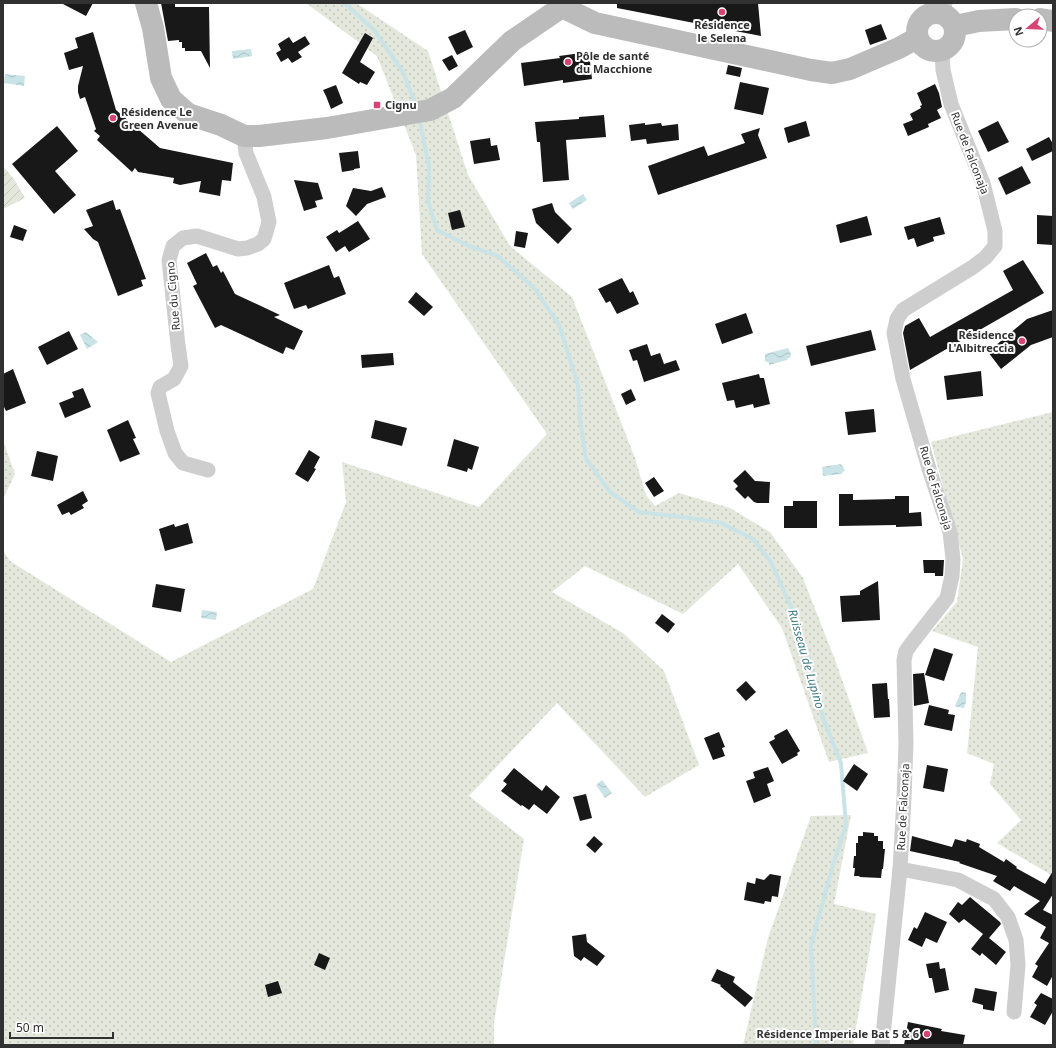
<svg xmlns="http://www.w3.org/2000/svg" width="1056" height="1048" font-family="'Noto Sans',sans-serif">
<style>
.grass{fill:url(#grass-dots)}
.garden{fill:url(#garden-furrows)}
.water{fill:url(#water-waves)}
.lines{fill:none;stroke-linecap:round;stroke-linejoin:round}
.stream{stroke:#c9e3e6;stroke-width:4}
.building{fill:#181818}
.minor{stroke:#cecece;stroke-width:15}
.secondary{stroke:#bbb;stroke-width:22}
.poi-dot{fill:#d74474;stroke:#fff;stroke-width:1.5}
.labels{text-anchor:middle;stroke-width:4;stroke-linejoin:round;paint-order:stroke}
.poi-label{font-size:11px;font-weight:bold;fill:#313131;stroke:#fff;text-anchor:start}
.street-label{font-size:11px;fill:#313131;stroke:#fff}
.water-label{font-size:12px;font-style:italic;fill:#427e87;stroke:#fff}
</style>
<defs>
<pattern id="grass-dots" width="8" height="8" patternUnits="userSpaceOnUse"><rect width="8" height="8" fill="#e4e7db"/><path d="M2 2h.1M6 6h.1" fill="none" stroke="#c4c7bc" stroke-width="1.8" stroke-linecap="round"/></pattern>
<pattern id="garden-furrows" width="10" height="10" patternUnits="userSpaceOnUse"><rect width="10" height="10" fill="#e4e7db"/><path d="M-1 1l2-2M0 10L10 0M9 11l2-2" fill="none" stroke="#c4c7bc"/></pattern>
<pattern id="water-waves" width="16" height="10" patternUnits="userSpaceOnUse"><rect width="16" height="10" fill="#c9e3e6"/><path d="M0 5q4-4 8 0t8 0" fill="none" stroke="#adc3c6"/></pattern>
</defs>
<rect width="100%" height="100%" fill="#fff"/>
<g class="grass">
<polygon points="306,3 356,3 428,51 468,175 510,246 572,297 635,458 646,495 655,506 679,493 730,508 770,532 803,578 835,660 868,753 829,762 782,628 738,564 683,614 585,566 552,592 623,633 664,671 699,765 645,797 557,703 469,796 524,839 494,1023 494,1045 3,1045 3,550 10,561 171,662 313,589 346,502 342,462 479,507 547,434 422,254 416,155 377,56"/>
<polygon points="1053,412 1053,876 997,843 1021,820 990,784 994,764 967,753 978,647 932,631 957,602 963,559 931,442"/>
<polygon points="3,440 15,474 3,499"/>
<polygon points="851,815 834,904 876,914 853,1045 743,1045 768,938 811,816"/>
</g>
<polygon class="garden" points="3,166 14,179 25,198 3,209"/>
<g class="water">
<polygon points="251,49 252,56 233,59 232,51"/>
<polygon points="5,74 25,76 24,86 4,83"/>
<polygon points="583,194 587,200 573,209 569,203"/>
<polygon points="86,332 98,342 87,349 80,335"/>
<polygon points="788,348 791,354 790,358 788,358 787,360 769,365 769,363 765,361 765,354"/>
<polygon points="841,464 845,470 842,473 842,474 823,476 822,467"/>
<polygon points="202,610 217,612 216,620 201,618"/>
<polygon points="961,692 966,693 966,702 964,708 957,707 955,706"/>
<polygon points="602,780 612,793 605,798 596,785"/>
</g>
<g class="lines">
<g class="stream">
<polyline points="344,3 374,30 403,72 414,100 416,105"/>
<polyline points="419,118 429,167 428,201 437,230 469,246 498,256 535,289 559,325 578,385 580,419 586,459 610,492 639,512 690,518 721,523 753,539 771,562 796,618 810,665 823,718 841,763 846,825 835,858 811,945 816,1045"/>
</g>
</g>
<g class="building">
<polygon points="61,3 93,3 86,16"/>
<polygon points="161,3 175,3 175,7 209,7 210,68 201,51 185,51 185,48 182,48 182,42 179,42 179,40 168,41"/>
<polygon points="617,3 758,3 761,36 617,8"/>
<polygon points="881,24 887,39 870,45 865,30"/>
<polygon points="465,30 473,47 457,55 448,37"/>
<polygon points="93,32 116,110 160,148 233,163 231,181 222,180 220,196 199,192 201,181 180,185 173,183 174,178 138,172 135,168 132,172 97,140 100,136 94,131 96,129 85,97 80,99 78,92 78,86 83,66 69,70 64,53 78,48 75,38"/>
<polygon points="365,33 373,38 360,62 375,72 367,85 360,82 359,84 342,73"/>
<polygon points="305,36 310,44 298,52 302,57 292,63 288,58 281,62 276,53 281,50 278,44 289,37 293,43"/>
<polygon points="589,52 592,79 563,83 563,80 524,86 521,63 560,58 559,56"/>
<polygon points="452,55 458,66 449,71 442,60"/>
<polygon points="728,65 742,68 740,77 726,74"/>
<polygon points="740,82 769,88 763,115 734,109"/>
<polygon points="935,84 939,93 942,107 937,110 941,118 928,124 929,127 908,136 903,124 913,120 910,114 921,108 920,106 922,105 917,93"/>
<polygon points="336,85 343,103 331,109 326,96 323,90"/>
<polygon points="604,115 606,137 566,140 569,180 543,182 540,142 537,142 535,122 579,119 579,117"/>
<polygon points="806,121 810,136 788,143 784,128"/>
<polygon points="998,121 1009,142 988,152 978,131"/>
<polygon points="645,123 645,125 661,123 662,126 678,124 679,140 647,144 646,139 631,141 629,125"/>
<polygon points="57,126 78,151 55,171 76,195 54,214 12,164"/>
<polygon points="760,128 758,135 767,158 658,195 648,166 704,146 708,156 745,143 741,134"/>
<polygon points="1049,137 1053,144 1053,151 1032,161 1026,149"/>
<polygon points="490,138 491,146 497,145 500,160 474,164 470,141"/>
<polygon points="358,151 360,168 354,169 354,170 342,172 339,153"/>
<polygon points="1022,166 1031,183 1006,195 998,178"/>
<polygon points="294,180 318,183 323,199 315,201 317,207 304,211"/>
<polygon points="382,187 386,197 367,204 356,216 346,206 353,188 371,191"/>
<polygon points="113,200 116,210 120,209 146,279 141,280 143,286 118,296 98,242 93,239 84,229 93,226 86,210"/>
<polygon points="552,203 555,212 572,229 558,244 536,223 532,209"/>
<polygon points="460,210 465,227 452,230 448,213"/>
<polygon points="1037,215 1053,216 1053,245 1037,244"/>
<polygon points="867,216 872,235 840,243 836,225"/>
<polygon points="940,217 945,234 933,237 934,241 917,247 914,238 908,240 904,227"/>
<polygon points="358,221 370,239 349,252 345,246 336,252 326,237 337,230 339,233"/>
<polygon points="14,225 27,230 23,241 10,237"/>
<polygon points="516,231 528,233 525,248 514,246"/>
<polygon points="206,253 213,267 217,265 221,273 223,271 235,294 280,315 274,317 303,331 294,350 286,347 283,354 221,325 215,328 193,286 197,284 187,263"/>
<polygon points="1023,260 1044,293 910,370 903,333 905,326 919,318 930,337 1013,290 1003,271"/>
<polygon points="329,265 334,278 339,276 346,294 308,309 306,305 294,309 284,283"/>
<polygon points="622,278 630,293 633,291 639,304 617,314 610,301 606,303 598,289"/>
<polygon points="416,292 433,307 424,316 408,302"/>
<polygon points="1053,310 1053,337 1031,345 1001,369 988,352 1027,319"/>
<polygon points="746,313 753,333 722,344 715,324"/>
<polygon points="871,330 876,350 811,366 806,346"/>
<polygon points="69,331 78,349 47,365 38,347"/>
<polygon points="647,344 651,356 660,353 664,364 676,360 680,370 644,382 637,360 633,361 629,350"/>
<polygon points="393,353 394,365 362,368 361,355"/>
<polygon points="13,369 26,403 6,411 3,405 3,374"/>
<polygon points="981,371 983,396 947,400 944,376"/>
<polygon points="759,374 760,378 764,378 770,404 754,408 753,404 736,408 734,400 727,401 722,383"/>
<polygon points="83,388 91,407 65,418 59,403 74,397 72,392"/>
<polygon points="631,389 636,400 626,405 621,394"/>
<polygon points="874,409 876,432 848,435 845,412"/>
<polygon points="128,420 136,438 133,439 140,454 120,462 107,430"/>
<polygon points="375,420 407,428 402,446 371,438"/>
<polygon points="454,439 479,447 472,470 468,468 467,472 447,466"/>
<polygon points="309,450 320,457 314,468 316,469 308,482 295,474"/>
<polygon points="37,451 58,456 53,481 31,476"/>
<polygon points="745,470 755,481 770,482 769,503 757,503 754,502 748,496 745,499 735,489 738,486 733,481"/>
<polygon points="654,477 664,491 654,497 645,483"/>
<polygon points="83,491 88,501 82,505 84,508 71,515 69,512 62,515 57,505"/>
<polygon points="839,494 853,494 853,500 895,499 895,496 909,496 909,513 921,512 922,526 896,527 896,525 839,526"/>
<polygon points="793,501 817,501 817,528 784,528 784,506 793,506"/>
<polygon points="188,523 193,543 165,551 159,529 174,524 175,527"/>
<polygon points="923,560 944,560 943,576 935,576 935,573 924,573"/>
<polygon points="878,581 880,620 842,622 840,596 860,595 860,591"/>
<polygon points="156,584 185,589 181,612 152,607"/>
<polygon points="662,614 675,624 668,633 655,623"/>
<polygon points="934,648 953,654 944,681 925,675"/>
<polygon points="924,673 929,703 914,706 913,674"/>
<polygon points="746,681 756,692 746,701 736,690"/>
<polygon points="887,683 888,699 889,699 890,717 874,718 872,684"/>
<polygon points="929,705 949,710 948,714 955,715 952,731 924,725"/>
<polygon points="787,729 800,751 797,753 798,755 782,764 769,742 775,739 774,736"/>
<polygon points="719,732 725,747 722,748 725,756 713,760 704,738"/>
<polygon points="854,764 868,774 857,791 843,781"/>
<polygon points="927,765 948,769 944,792 923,788"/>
<polygon points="768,767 774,781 767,784 771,796 754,803 746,781 755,778 753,772"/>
<polygon points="514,768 542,791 546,785 560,797 547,814 534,804 529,810 522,805 521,806 501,791 507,784 503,781"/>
<polygon points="586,794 592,818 580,821 573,797"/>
<polygon points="863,832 874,833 874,836 878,836 878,841 883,841 883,849 885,849 883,869 882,869 881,878 859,877 860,876 854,876 855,868 853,868 854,856 856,856 856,843 858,843 858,836 863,836"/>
<polygon points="594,836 603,844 595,853 586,845"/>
<polygon points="912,836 952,847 955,839 966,842 967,839 980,844 979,847 1004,862 1006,859 1017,867 1016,868 1045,884 1053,871 1053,894 1043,910 1053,915 1053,975 1047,986 1032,977 1038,966 1035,964 1049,943 1040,938 1046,927 1024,914 1040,901 1014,886 1010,891 993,881 997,876 959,863 960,862 910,851"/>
<polygon points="770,874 781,876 778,897 772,896 771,902 765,901 764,904 744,900 747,882 755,884 756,878 764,880"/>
<polygon points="970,897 1000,922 1001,924 989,938 1006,952 996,965 982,953 980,956 971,949 983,934 964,919 959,923 949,914 958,902 962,905"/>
<polygon points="925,912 947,922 937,943 926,938 922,947 908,940 914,927 917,929"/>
<polygon points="586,934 587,942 605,956 597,966 584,957 581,961 574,956 572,936"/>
<polygon points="319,953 330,958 325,970 314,965"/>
<polygon points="939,962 940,969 945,968 949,990 935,993 932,978 929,978 926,964"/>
<polygon points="717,969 735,977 733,982 753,998 745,1007 720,986 721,985 711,981"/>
<polygon points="278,981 282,993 268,997 265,985"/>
<polygon points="975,988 997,992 994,1011 983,1009 983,1005 972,1002"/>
<polygon points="1041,993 1053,999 1053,1011 1045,1025 1030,1017 1037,1005 1034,1003"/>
<polygon points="908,1022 942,1029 941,1031 965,1035 963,1045 904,1045"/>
</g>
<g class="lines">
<g class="minor">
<polyline points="942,13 945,3"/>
<polyline points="208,470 183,463 175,453 167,431 158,393 160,387 174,379 181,366 178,345 169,260 173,246 183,238 197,236 238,249 247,248 258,244 264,239 269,222 264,197 246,153 244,136"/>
<polyline points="900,869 958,880 994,899 1008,917 1016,940 1018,965 1014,1012"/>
<polyline points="882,1045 900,869 904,798 906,743 904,660 906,651 911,644 947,598 952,576 953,559 950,532 930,472 903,379 894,333 897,319 903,310 973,267 986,257 995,246 995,231 983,183 951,104 943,70 942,50"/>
</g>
<g class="secondary">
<polyline points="146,3 153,28 161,78 171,99 188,114 221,125 244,136 259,136 327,128 430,110 453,98 512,41 562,7"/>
<polyline points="562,7 595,23 811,70 832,73 850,69 899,48 917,38"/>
<circle cx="936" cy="32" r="19"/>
<polyline points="1040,19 1053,21"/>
<polyline points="955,26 979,21 1016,19"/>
</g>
</g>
<g class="poi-dot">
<circle cx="722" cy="12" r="4"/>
<circle cx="568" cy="62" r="4"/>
<rect x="373" y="101" width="8" height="8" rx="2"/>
<circle cx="113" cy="118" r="4"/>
<circle cx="1022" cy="341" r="4"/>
<circle cx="927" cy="1034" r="4"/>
</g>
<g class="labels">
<g class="poi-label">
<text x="722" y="29" text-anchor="middle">Résidence<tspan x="722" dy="13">le Selena</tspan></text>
<text x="576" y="60">Pôle de santé<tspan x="576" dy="13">du Macchione</tspan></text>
<text x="385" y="109">Cignu</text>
<text x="121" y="116">Résidence Le<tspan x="121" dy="13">Green Avenue</tspan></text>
<text x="1014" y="339" text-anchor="end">Résidence<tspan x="1014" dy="13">L'Albitreccia</tspan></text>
<text x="919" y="1038" text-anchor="end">Résidence Imperiale Bat 5 &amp; 6</text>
</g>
<g class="street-label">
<text transform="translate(970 153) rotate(69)" y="4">Rue de Falconaja</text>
<text transform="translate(173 296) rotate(-95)" y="4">Rue du Cigno</text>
<text transform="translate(936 488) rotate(73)" y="4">Rue de Falconaja</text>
<text transform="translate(903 807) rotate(-87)" y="4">Rue de Falconaja</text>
</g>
<g class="water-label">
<text transform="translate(806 659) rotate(74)" y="4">Ruisseau de Lupino</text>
</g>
</g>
<rect width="1056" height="1048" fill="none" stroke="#313131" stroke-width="8"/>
<g transform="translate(1028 28) rotate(251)"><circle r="19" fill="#ffffff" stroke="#adadad"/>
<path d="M0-3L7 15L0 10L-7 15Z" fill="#d74474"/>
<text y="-6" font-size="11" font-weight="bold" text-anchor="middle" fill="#313131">N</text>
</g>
<path d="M10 1032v6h103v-6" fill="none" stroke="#313131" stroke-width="2"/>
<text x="16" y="1032" font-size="12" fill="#313131" stroke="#ffffff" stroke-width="3" paint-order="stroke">50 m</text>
</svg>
